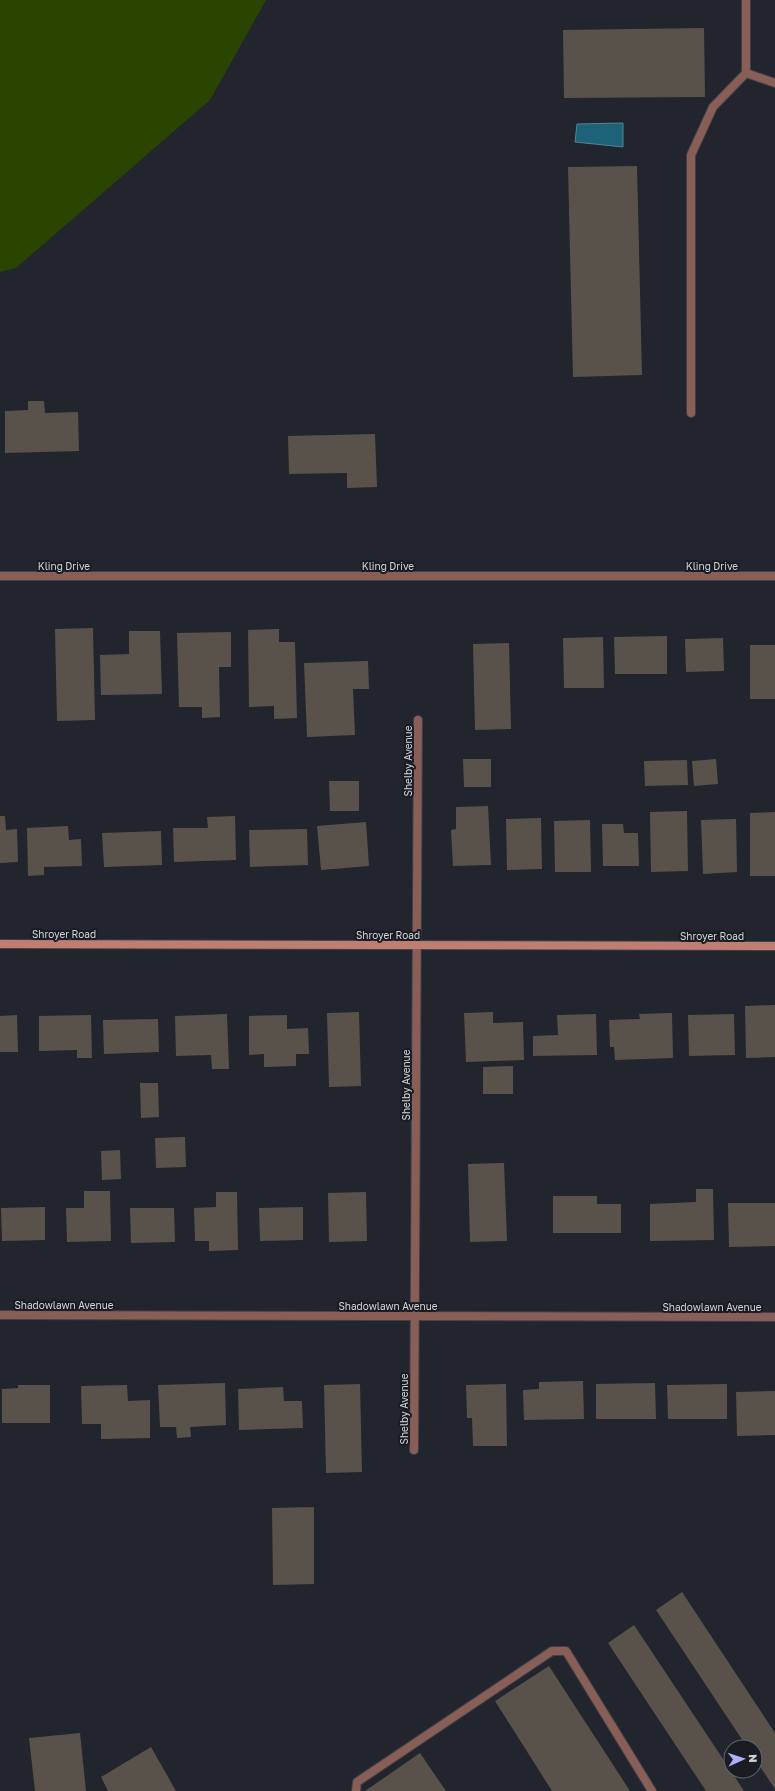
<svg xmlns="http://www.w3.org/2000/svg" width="775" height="1791" font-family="'Golos Text',sans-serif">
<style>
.green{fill:#2a4500}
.water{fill:#1d6279;stroke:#538496}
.building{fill:#59524b}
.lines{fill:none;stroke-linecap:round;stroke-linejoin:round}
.lane-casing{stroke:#3e4149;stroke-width:10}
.street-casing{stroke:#3e4149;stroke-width:10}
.secondary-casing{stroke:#3e4149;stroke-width:10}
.lane{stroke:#885e56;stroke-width:8}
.street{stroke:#885e56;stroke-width:8}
.secondary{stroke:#c07d71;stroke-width:8}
.labels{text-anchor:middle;stroke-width:4;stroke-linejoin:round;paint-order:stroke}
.street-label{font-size:10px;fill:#d2d4d9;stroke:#191c23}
</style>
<rect width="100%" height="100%" fill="#22252d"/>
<polygon class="green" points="0,0 266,0 210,100 16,268 0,272"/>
<polygon class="water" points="623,123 623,147 575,142 577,124"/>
<g class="building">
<polygon points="704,28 705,97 564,98 563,30"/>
<polygon points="637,166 642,375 573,377 568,167"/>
<polygon points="28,401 44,401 45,413 78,412 79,451 5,453 5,411 28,410"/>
<polygon points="375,434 377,487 347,488 347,473 289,474 288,436"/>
<polygon points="93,628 95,720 57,721 55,629"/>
<polygon points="279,629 279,642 295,642 297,718 274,719 274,706 249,707 248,630"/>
<polygon points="129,631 160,631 162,694 101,695 100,655 129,654"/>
<polygon points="231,632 231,667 219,667 220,717 202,718 202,707 179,707 177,633"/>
<polygon points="667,636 667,674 615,674 614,637"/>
<polygon points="603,637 604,688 564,688 563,638"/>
<polygon points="723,638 724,671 686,672 685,639"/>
<polygon points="509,643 511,729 475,730 473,644"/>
<rect x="750" y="645" width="25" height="54"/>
<polygon points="368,661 369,689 353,689 355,735 307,737 304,663"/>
<polygon points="463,759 491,759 491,787 464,787"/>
<polygon points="716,759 718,784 694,786 692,761"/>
<polygon points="687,760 688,785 645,786 644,761"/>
<polygon points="329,781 359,781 359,811 330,811"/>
<polygon points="488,806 491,865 453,866 451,830 456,829 456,807"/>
<polygon points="687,811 688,871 651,872 650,812"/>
<polygon points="775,812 775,876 750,876 750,813"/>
<polygon points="0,816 5,816 6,830 17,829 18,862 0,863"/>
<polygon points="235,816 236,860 174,862 173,828 208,828 207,817"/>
<polygon points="541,818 542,869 507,870 506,819"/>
<polygon points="736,819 737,872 703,874 701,820"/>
<polygon points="590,820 591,872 555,872 554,821"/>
<polygon points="366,822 369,866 321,870 317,826"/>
<polygon points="602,824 623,824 624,833 638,833 639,866 603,866"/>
<polygon points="68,826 69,840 81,839 82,866 44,867 44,875 28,876 27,828"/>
<polygon points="307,829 308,865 250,867 249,830"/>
<polygon points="161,831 162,865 104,867 102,833"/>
<polygon points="775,1005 775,1057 746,1058 745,1006"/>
<polygon points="359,1012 361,1086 329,1087 327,1013"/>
<polygon points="493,1012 493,1023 523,1022 524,1060 466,1062 464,1013"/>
<polygon points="672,1013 673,1058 615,1060 614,1047 610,1047 609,1020 640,1019 639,1014"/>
<polygon points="227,1014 229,1069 212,1069 211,1055 176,1056 175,1016"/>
<polygon points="596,1014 597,1055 533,1056 533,1036 558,1035 557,1015"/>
<polygon points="734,1014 735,1055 689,1056 688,1015"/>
<polygon points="17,1015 18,1052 0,1052 0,1016"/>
<polygon points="91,1015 92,1058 77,1058 77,1050 39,1051 39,1016"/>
<polygon points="287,1015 287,1029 308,1028 309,1054 296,1054 296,1066 264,1067 264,1054 249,1055 249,1016"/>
<polygon points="158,1019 159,1052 104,1054 103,1020"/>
<polygon points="513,1066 513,1094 483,1094 483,1067"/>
<polygon points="140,1083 158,1083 159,1117 141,1118"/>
<polygon points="185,1137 186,1167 156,1168 155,1138"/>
<polygon points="120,1150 121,1179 102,1180 101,1151"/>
<polygon points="504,1163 507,1241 470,1242 468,1164"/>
<polygon points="696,1189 713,1189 714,1240 650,1241 650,1204 696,1202"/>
<polygon points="84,1191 110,1191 111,1241 67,1242 66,1208 84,1208"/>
<polygon points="216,1192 237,1192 238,1250 209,1251 209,1241 195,1241 194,1208 216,1207"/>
<polygon points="366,1192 367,1241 329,1242 328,1193"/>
<polygon points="553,1196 597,1196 597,1204 621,1204 621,1233 553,1233"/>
<polygon points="728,1203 775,1203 775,1246 729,1247"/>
<polygon points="45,1207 45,1240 2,1241 1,1208"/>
<polygon points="303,1207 303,1240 260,1241 259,1208"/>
<polygon points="130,1208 174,1208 175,1242 131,1243"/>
<polygon points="583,1381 584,1419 524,1420 523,1390 539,1389 539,1382"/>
<polygon points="225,1383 226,1425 190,1427 191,1437 177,1438 176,1427 160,1427 158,1385"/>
<polygon points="655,1383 656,1419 596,1419 596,1384"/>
<polygon points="360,1384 362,1472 326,1473 324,1385"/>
<polygon points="506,1384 507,1446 473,1446 472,1418 467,1418 466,1385"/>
<polygon points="727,1384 727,1419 668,1419 667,1385"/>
<polygon points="18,1385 50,1385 50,1423 2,1423 2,1389 18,1388"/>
<polygon points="127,1385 128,1401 150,1400 150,1438 101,1439 101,1424 82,1424 81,1386"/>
<polygon points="283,1387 284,1401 302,1401 303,1428 239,1430 238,1389"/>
<polygon points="775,1391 775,1435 737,1436 736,1392"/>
<polygon points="314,1507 314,1584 273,1585 272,1508"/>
<polygon points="682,1592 775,1733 775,1789 755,1759 755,1747 747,1747 656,1610"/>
<polygon points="634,1625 731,1771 744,1791 706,1791 608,1643"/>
<polygon points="549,1666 630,1791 552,1791 495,1701"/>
<polygon points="80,1733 86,1791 35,1791 29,1738"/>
<polygon points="151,1747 176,1791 108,1791 101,1777"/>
<polygon points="420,1753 446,1791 365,1791"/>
</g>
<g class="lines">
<defs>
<g id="lane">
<polyline points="746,73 775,83"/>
<polyline points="691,413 691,155 713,107 746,73 746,0"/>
<polyline points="356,1791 357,1782 552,1651 566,1651 652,1791"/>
</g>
<g id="street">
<polyline points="0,576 775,576"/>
<polyline points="0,1315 775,1317"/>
<polyline points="414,1450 418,720"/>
</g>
<polyline id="secondary" points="0,944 775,946"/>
</defs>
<use href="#lane" class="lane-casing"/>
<use href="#street" class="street-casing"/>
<use href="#secondary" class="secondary-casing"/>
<use href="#lane" class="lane"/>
<use href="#street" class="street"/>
<use href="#secondary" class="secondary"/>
</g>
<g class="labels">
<g class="street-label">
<text x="64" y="570">Kling Drive</text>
<text x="388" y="570">Kling Drive</text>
<text x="712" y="570">Kling Drive</text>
<text transform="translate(408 761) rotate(-90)" y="4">Shelby Avenue</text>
<text x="64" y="938">Shroyer Road</text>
<text x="388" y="939">Shroyer Road</text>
<text x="712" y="940">Shroyer Road</text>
<text transform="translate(406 1085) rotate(-90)" y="4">Shelby Avenue</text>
<text x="64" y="1309">Shadowlawn Avenue</text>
<text x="388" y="1310">Shadowlawn Avenue</text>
<text x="712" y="1311">Shadowlawn Avenue</text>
<text transform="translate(404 1409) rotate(-90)" y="4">Shelby Avenue</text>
</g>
</g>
<g transform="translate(743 1759) rotate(87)"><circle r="19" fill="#191c23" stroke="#63666c"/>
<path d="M0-3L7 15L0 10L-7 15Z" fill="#b0aefa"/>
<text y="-6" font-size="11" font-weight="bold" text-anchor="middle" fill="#d2d4d9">N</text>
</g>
</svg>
